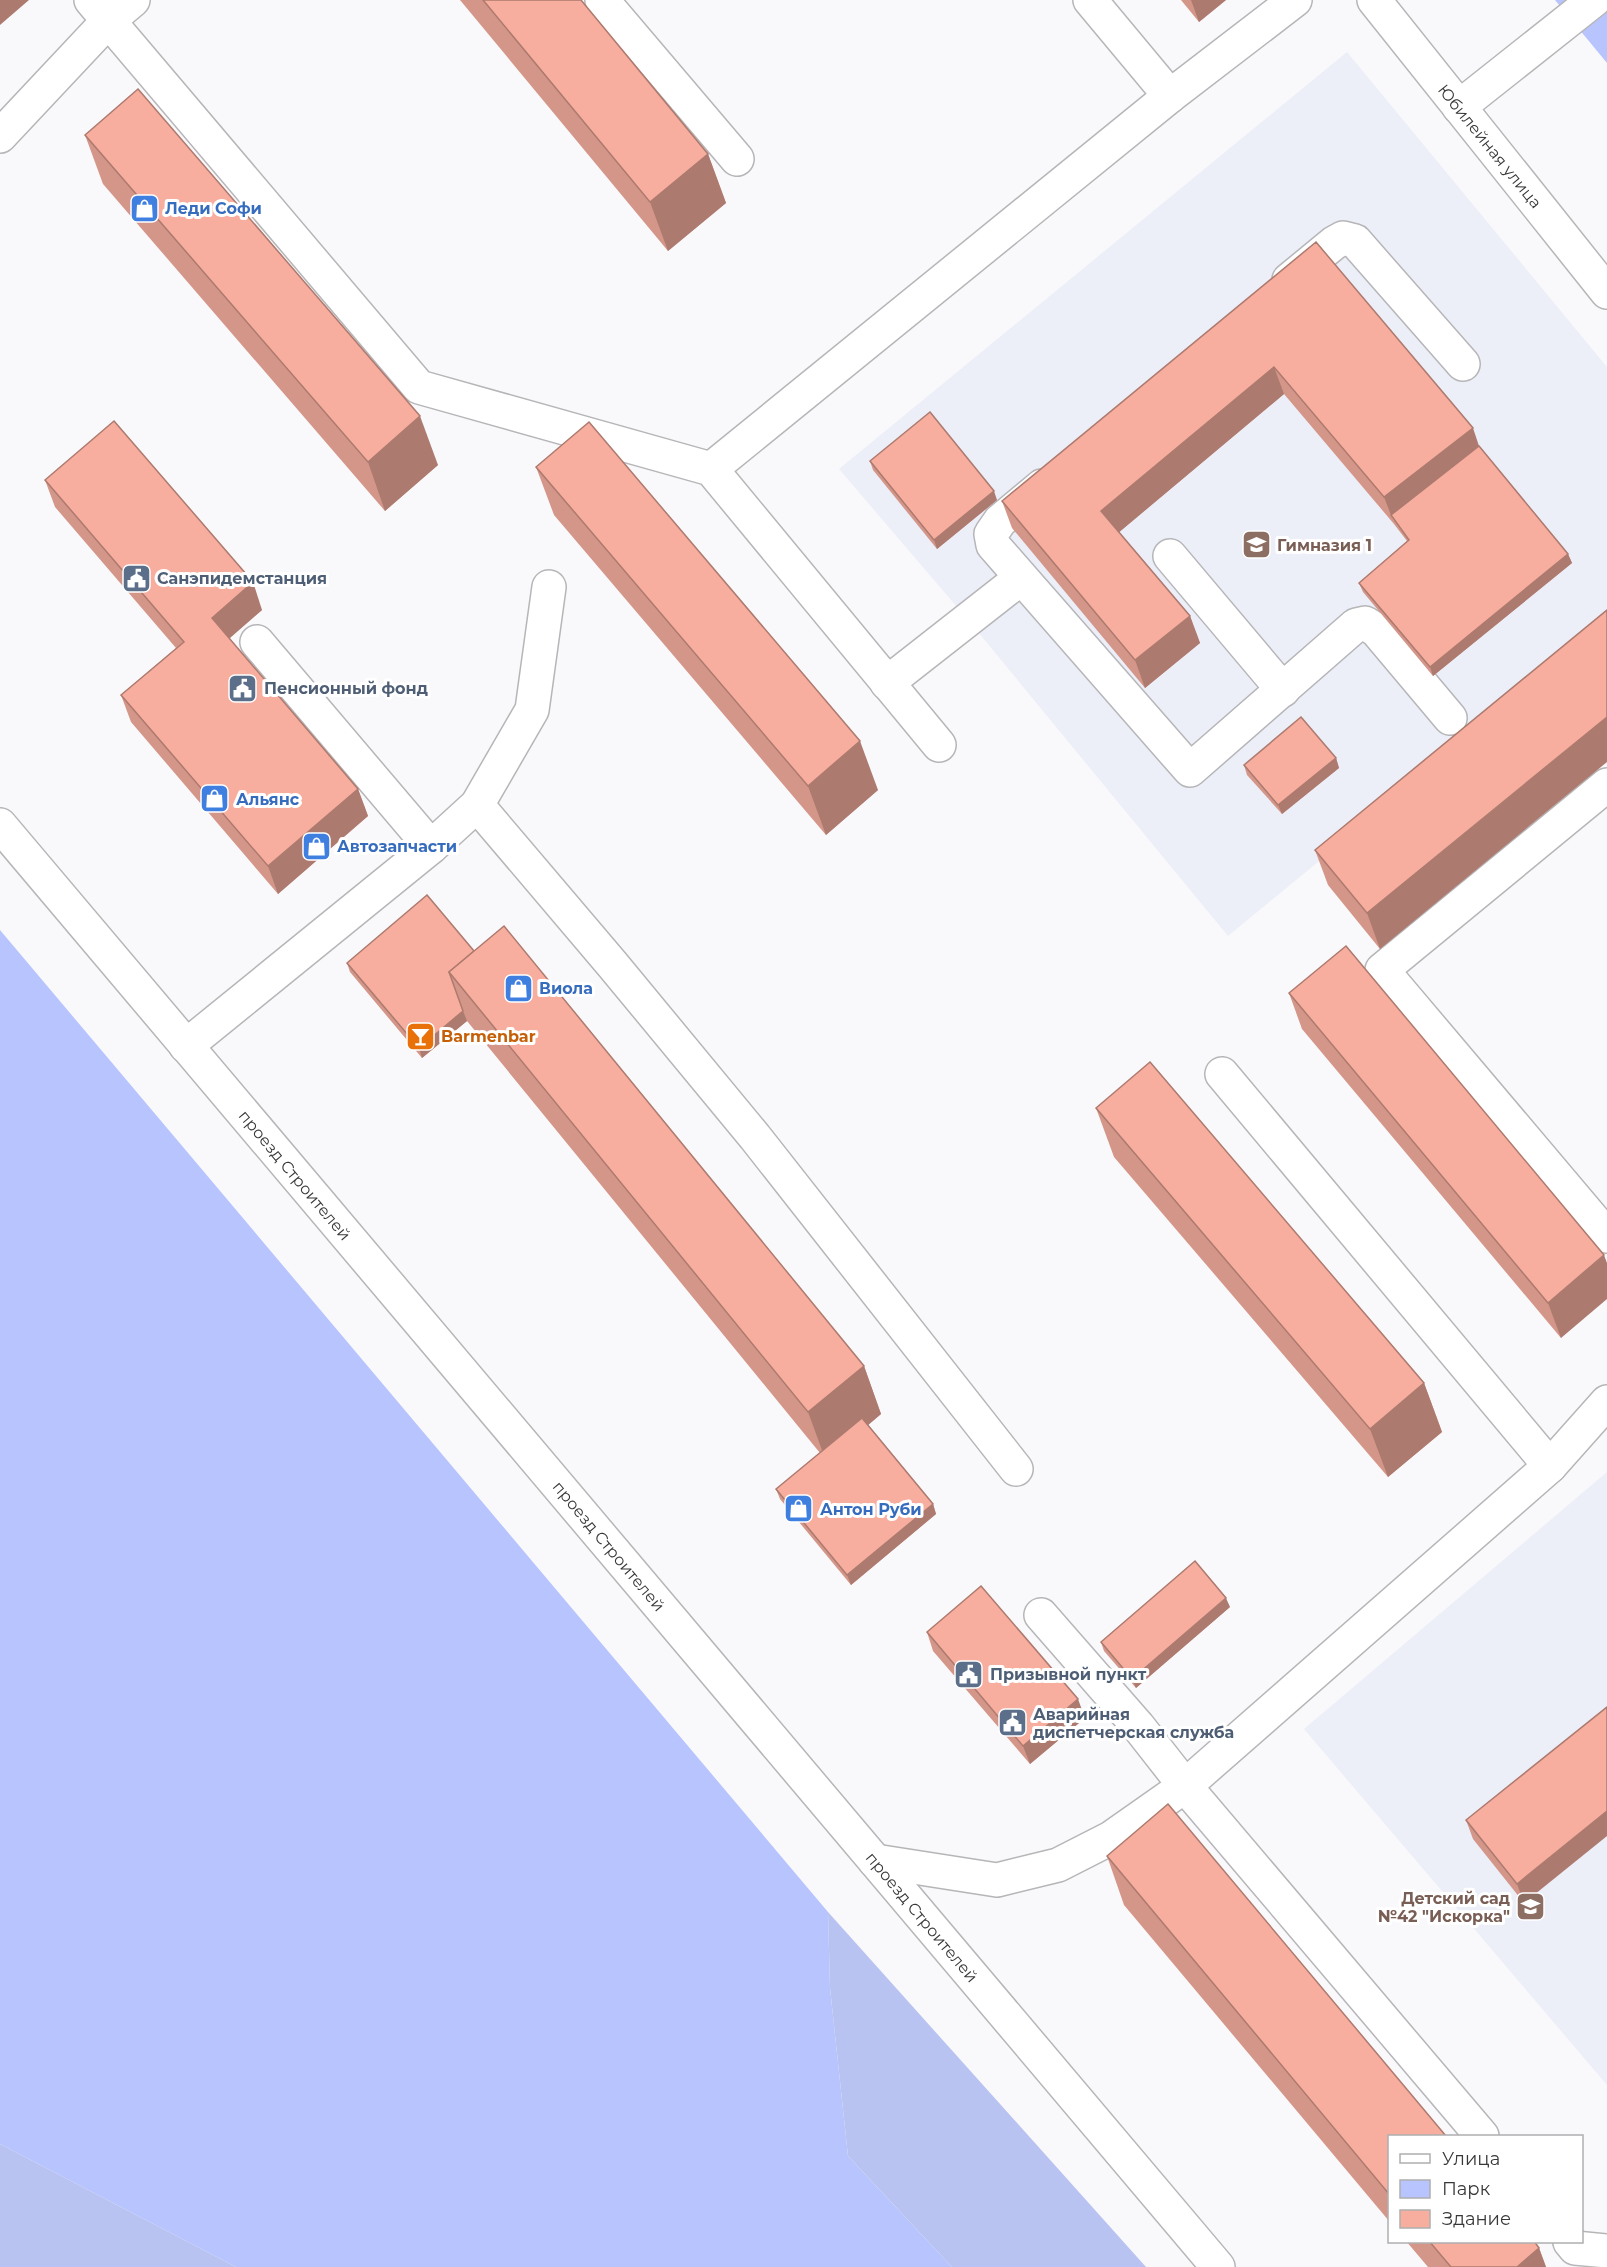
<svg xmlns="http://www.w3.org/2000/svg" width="1607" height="2267" font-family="Montserrat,sans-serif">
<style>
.built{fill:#eceef8}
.green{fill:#b8c4fe}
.forest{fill:#b9c3f1}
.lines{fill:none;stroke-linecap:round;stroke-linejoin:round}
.minor-casing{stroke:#b6b6b9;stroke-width:36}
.minor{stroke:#fff;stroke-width:33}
.wall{fill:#d49688}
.shaded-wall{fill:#ad7a6f}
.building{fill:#f7ae9e;stroke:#ad7a6f;stroke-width:1.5}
.labels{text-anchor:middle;stroke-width:6;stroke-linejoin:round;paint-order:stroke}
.street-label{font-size:16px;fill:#383839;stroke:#fff}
.shop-label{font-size:16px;font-weight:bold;fill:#366cbe;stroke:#fff;text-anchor:start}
.education-label{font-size:16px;font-weight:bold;fill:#785e54;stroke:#fff;text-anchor:start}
.service-label{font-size:16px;font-weight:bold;fill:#4e5e75;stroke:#fff;text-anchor:start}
.food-label{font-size:16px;font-weight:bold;fill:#c56008;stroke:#fff;text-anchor:start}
</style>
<rect width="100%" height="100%" fill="#f9f9fc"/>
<g class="built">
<polygon points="1347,52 1607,367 1607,624 1228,936 969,621 839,469"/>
<polygon points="1607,1472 1607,2085 1304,1729"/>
</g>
<g class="green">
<polygon points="1555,0 1607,0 1607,63"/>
<polygon points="0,930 828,1912 830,1988 848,2156 952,2267 236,2267 0,2144"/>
</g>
<g class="forest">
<polygon points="828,1912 1146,2267 952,2267 848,2156 830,1988"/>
<polygon points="0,2144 236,2267 0,2267"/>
</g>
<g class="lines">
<defs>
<g id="minor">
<polyline points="91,0 419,387 711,469 939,745"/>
<polyline points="602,0 737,159"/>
<polyline points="1090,0 1170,96"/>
<polyline points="1374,0 1607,292"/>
<polyline points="1459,107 1594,0"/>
<polyline points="0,136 108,21 133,0"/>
<polyline points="1289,280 1334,243 1343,238 1355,241 1463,364"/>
<polyline points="711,469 1170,96 1295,0"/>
<polyline points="1042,486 1000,521 991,534 993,545 1190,770 1356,625 1365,623 1376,630 1450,718"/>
<polyline points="1170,556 1283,690"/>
<polyline points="257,642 431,847"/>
<polyline points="887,683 1021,578"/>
<polyline points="1607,785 1382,970 1607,1236"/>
<polyline points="477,805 612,964 755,1137 1016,1469"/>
<polyline points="0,825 1218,2267"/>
<polyline points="186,1046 431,847 477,805 532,710 549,587"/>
<polyline points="1222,1074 1550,1466"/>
<polyline points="1041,1615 1138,1726 1185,1786 1482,2136"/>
<polyline points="875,1861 997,1880 1058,1865 1111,1838 1185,1786 1550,1466 1607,1402"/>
<polyline points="1570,2242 1575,2248 1607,2251"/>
</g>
</defs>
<use href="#minor" class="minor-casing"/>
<use href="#minor" class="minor"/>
</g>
<g class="wall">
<polygon points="460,0 581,0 708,154 726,203 668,251"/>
<polygon points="1181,0 1226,0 1199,22"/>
<polygon points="85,135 438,465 385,511 103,184"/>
<polygon points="1316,242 1479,446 1568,554 1572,563 1433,676 1363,592 1359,583 1407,541 1394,524 1284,394 1119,532 1190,616 1200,643 1145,688 1012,528 1002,501"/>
<polygon points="870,461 997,500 937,549 873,470"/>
<polygon points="536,467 878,790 826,835 554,515"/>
<polygon points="45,480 262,610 229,638 358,789 368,816 278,894 131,722 121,695 176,648 55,507"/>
<polygon points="1607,610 1380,949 1328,885 1315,850"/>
<polygon points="1336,758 1339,768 1282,814 1247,775 1244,765"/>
<polygon points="474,951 864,1366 881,1414 868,1425 933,1504 936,1514 851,1585 780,1499 776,1489 820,1453 467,1021 422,1058 350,972 347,963"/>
<polygon points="1289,993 1604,1255 1561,1338 1302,1029"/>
<polygon points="1096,1108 1424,1383 1442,1432 1388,1477 1114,1157"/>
<polygon points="1230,1607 1136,1688 1104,1651 1101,1642"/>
<polygon points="927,1632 1085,1718 1030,1764 933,1651"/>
<polygon points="1607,1707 1524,1903 1473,1839 1466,1820"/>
<polygon points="1107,1856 1389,2136 1389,2221 1124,1905"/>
<polygon points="1406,2241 1534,2241 1539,2248 1546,2267 1428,2267"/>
</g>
<g class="shaded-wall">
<polygon points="0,0 29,0 0,25"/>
<polygon points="1191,0 1226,0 1199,22"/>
<polygon points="708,154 726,203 668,251 650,202"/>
<polygon points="1274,367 1284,394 1111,539 1101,511"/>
<polygon points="420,416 438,465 385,511 368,462"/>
<polygon points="1473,428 1482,455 1391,515 1384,497"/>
<polygon points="994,491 997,500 937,549 934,540"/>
<polygon points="1568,554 1572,563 1433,676 1430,667"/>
<polygon points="253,582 262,610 222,645 212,618"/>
<polygon points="1190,616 1200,643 1145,688 1135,660"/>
<polygon points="1607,717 1607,762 1380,949 1367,913"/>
<polygon points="860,741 878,790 826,835 808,786"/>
<polygon points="1336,758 1339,768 1282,814 1278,805"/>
<polygon points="358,789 368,816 278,894 268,866"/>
<polygon points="463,1011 467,1021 422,1058 419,1048"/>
<polygon points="1604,1255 1607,1263 1607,1299 1561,1338 1548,1303"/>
<polygon points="864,1366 881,1414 826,1461 808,1412"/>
<polygon points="1424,1383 1442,1432 1388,1477 1370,1429"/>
<polygon points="933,1504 936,1514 851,1585 847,1575"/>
<polygon points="1226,1598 1230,1607 1136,1688 1132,1679"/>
<polygon points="1078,1699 1085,1718 1030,1764 1023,1746"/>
<polygon points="1607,1811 1607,1836 1524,1903 1517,1884"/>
<polygon points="1539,2248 1546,2267 1517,2267"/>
</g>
<g class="building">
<polygon points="483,0 581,0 708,154 650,202"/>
<polygon points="138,89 420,416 368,462 85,135"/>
<polygon points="1316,242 1473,428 1384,497 1274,367 1101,511 1190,616 1135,660 1002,501"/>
<polygon points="930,412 994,491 934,540 870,461"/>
<polygon points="114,421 253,582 212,618 358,789 268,866 121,695 184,642 45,480"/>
<polygon points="589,422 860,741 808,786 536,467"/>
<polygon points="1479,446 1568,554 1430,667 1359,583 1409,540 1391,515"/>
<polygon points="1607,610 1607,717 1367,913 1315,850"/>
<polygon points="1301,717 1336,758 1278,805 1244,765"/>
<polygon points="427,895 474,951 449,972 463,1011 419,1048 347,963"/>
<polygon points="504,926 864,1366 808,1412 449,972"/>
<polygon points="1346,946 1604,1255 1548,1303 1289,993"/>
<polygon points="1150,1062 1424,1383 1370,1429 1096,1108"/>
<polygon points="862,1418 933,1504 847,1575 776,1489"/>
<polygon points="1195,1561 1226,1598 1132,1679 1101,1642"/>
<polygon points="981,1586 1078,1699 1023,1746 927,1632"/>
<polygon points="1607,1707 1607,1811 1517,1884 1466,1820"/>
<polygon points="1168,1804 1446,2136 1389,2136 1389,2194 1107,1856"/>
<polygon points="1429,2241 1534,2241 1539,2248 1517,2267 1451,2267"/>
</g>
<defs>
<symbol id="shop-square" viewBox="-11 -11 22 22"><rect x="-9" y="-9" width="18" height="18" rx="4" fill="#3f7fe0" stroke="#fff"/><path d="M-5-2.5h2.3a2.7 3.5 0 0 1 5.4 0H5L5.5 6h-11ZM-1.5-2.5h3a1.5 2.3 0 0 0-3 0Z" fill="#fff"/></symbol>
<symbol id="school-square" viewBox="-11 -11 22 22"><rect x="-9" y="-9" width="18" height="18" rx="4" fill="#8d6e63" stroke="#fff"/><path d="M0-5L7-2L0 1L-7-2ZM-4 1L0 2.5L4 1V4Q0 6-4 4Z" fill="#fff"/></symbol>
<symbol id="civic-square" viewBox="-11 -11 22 22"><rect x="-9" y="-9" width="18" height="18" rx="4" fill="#5c6f8a" stroke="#fff"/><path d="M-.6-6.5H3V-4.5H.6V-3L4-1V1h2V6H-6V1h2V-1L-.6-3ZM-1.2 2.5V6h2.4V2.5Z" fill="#fff"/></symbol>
<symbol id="bar-square" viewBox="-11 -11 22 22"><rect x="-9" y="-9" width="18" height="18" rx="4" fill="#e8710a" stroke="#fff"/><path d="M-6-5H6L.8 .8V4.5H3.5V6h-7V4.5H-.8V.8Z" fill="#fff"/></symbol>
</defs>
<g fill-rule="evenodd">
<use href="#shop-square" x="128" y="192" width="33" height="33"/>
<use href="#school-square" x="1240" y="528" width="33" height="33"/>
<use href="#civic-square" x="120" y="562" width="33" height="33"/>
<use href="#civic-square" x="226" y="672" width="33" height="33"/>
<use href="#shop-square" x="198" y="782" width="33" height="33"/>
<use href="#shop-square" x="300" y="830" width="33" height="33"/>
<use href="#shop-square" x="502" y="972" width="33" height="33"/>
<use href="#bar-square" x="404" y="1020" width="33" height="33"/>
<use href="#shop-square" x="782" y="1492" width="33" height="33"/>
<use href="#civic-square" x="952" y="1658" width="33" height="33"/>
<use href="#civic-square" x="996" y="1706" width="33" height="33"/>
<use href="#school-square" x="1514" y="1890" width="33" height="33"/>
</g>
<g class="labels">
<g class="street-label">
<text transform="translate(1490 146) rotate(51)" y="6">Юбилейная улица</text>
<text transform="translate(295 1175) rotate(50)" y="6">проезд Строителей</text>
<text transform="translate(609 1546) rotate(50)" y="6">проезд Строителей</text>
<text transform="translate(922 1917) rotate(50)" y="6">проезд Строителей</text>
</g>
<g class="shop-label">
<text x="165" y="214">Леди Софи</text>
<text x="236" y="805">Альянс</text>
<text x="337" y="852">Автозапчасти</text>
<text x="539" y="994">Виола</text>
<text x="820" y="1515">Антон Руби</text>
</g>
<g class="education-label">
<text x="1277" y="551">Гимназия 1</text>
<text x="1510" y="1904" text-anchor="end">Детский сад<tspan x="1510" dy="18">№42 "Искорка"</tspan></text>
</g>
<g class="service-label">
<text x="157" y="584">Санэпидемстанция</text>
<text x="264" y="694">Пенсионный фонд</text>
<text x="990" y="1680">Призывной пункт</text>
<text x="1033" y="1720">Аварийная<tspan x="1033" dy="18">диспетчерская служба</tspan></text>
</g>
<g class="food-label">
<text x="441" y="1042">Barmenbar</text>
</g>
</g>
<rect x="1388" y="2135" width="195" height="108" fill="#ffffff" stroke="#afafb0" stroke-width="1.5"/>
<rect x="1400" y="2154" width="30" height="9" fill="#ffffff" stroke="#afafb0" stroke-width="1.5"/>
<text x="1442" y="2165" font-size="18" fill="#383839">Улица</text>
<rect x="1400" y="2180" width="30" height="18" fill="#b8c4fe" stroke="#afafb0" stroke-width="1.5"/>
<text x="1442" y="2195" font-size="18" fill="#383839">Парк</text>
<rect x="1400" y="2210" width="30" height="18" fill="#f7ae9e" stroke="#afafb0" stroke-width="1.5"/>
<text x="1442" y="2225" font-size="18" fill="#383839">Здание</text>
</svg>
